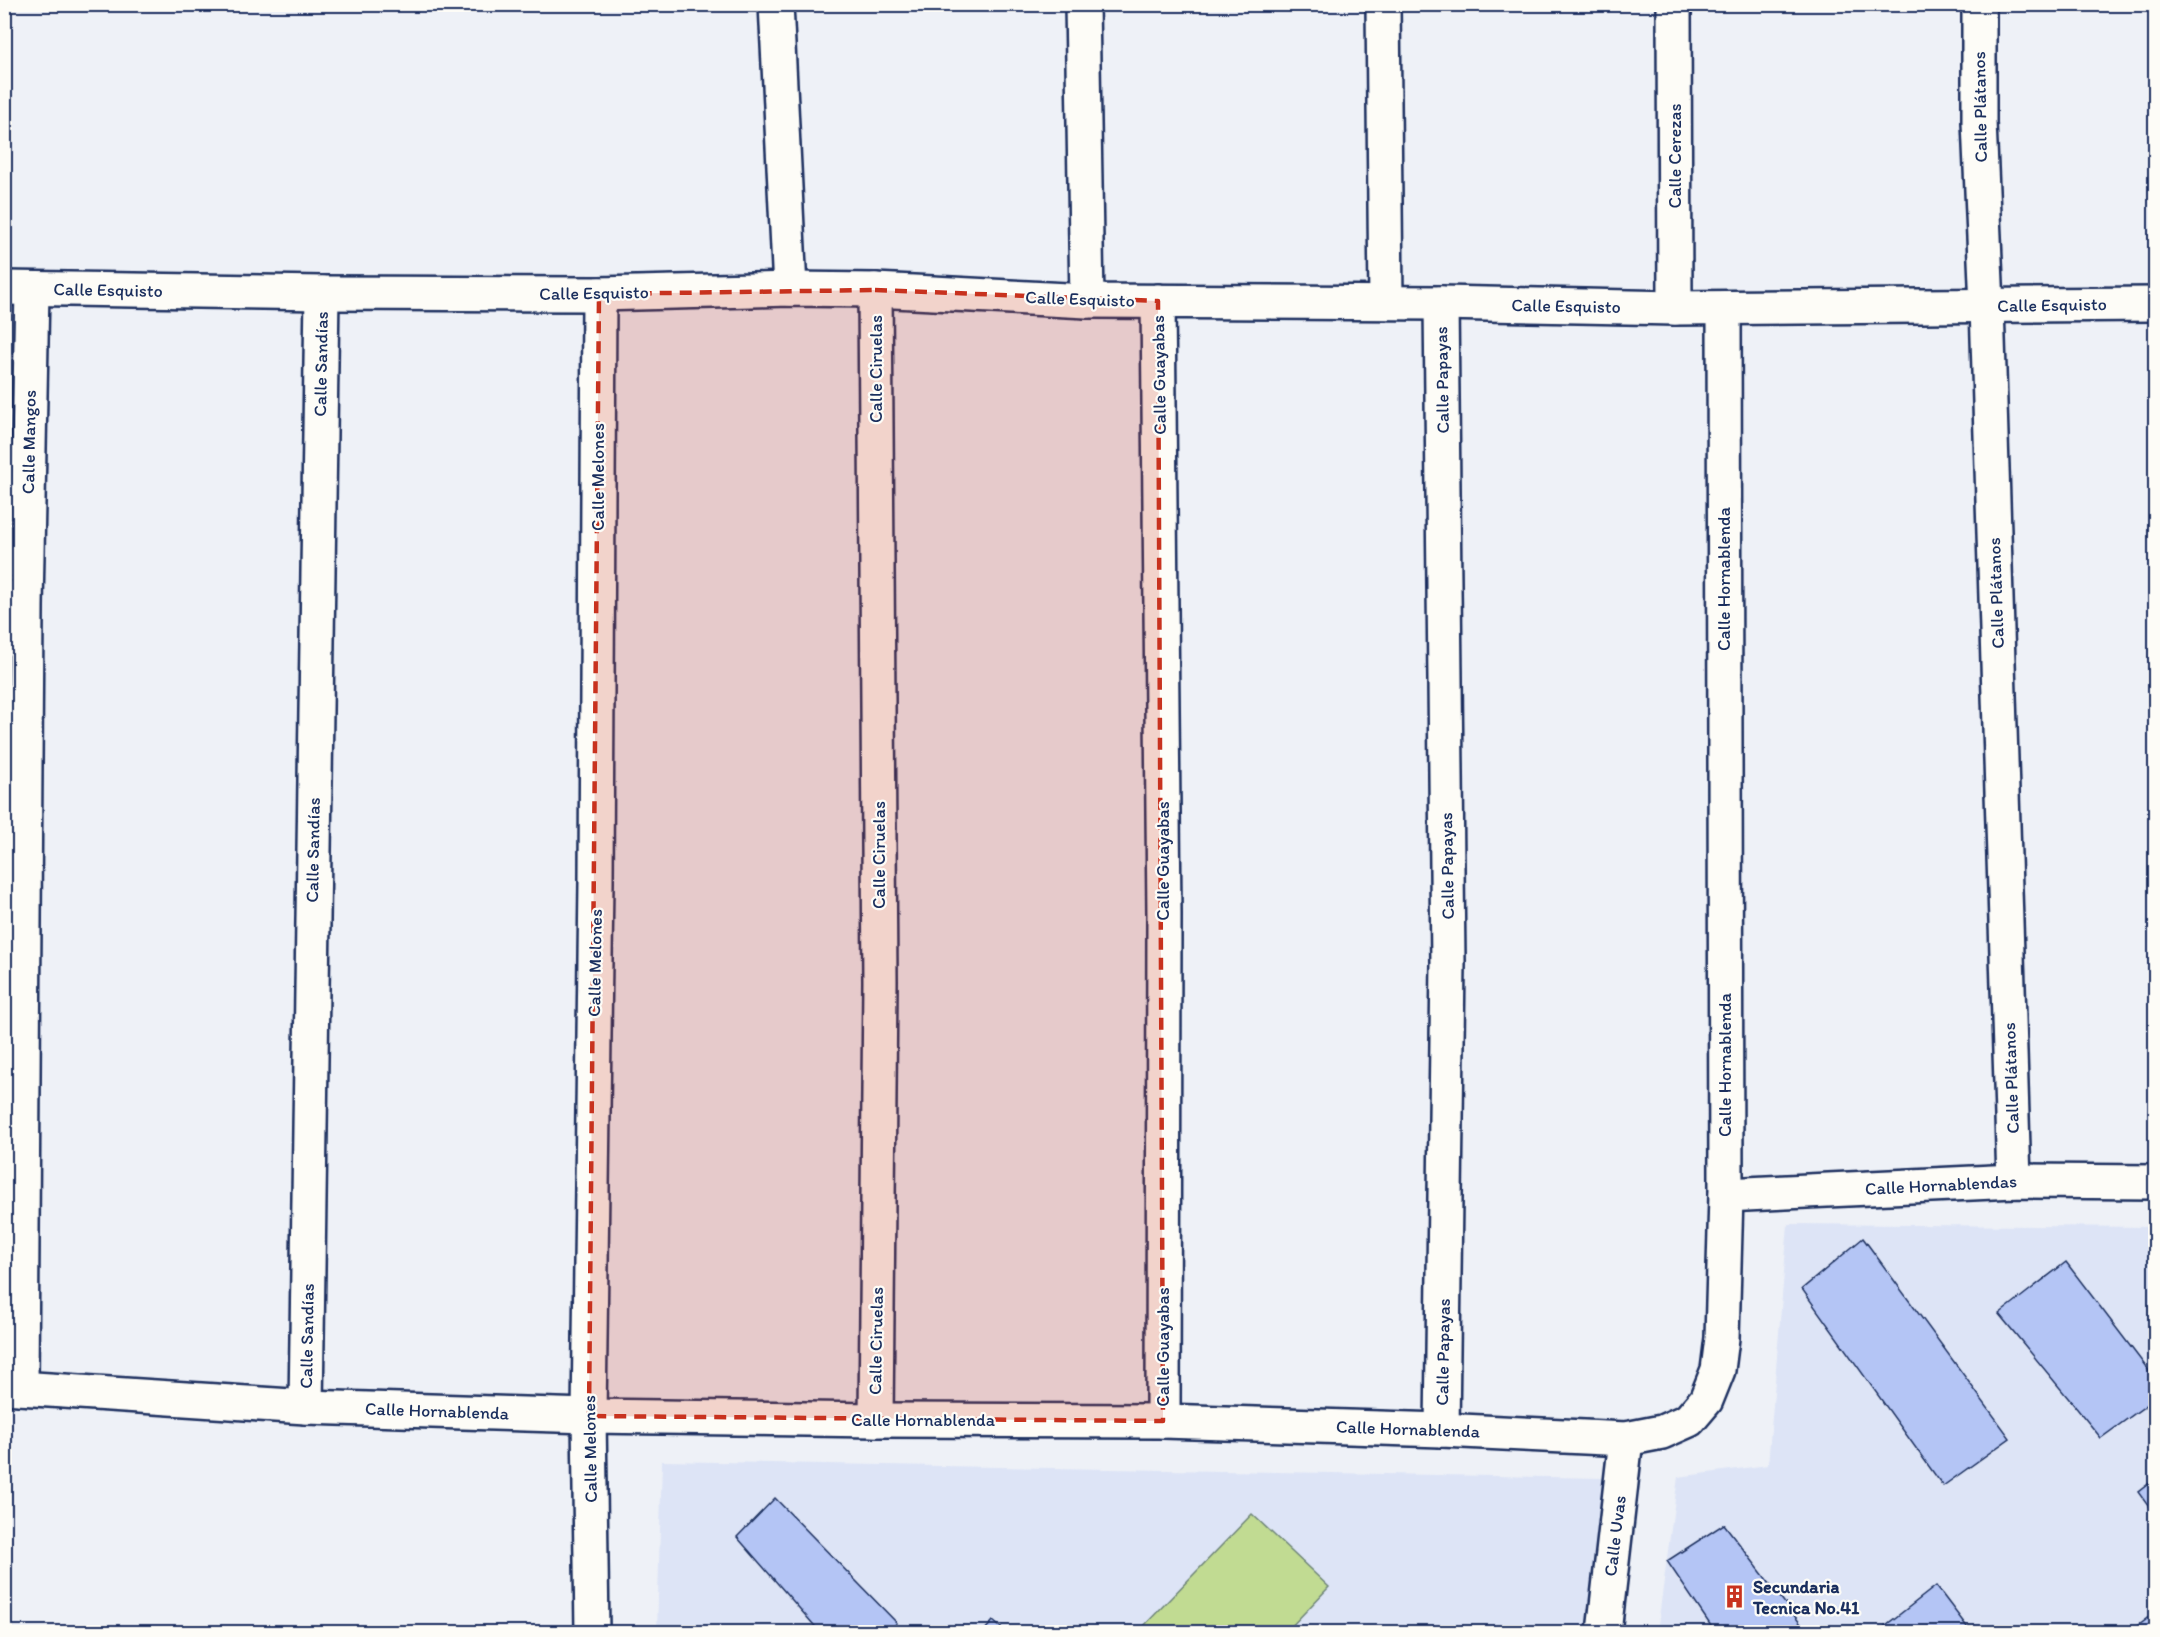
<svg xmlns="http://www.w3.org/2000/svg" width="2160" height="1637" font-family="Itim,sans-serif">
<style>
.built{fill:#dde4f6}
.green{fill:#c1db92;stroke:#6e8578;stroke-width:1.5}
.building{fill:#b4c5f5;stroke:#1b2f5e;stroke-width:1.5}
.lines{fill:none;stroke-linecap:round;stroke-linejoin:round}
.street-casing{stroke:#1b2f5e;stroke-width:38}
.secondary-casing{stroke:#1b2f5e;stroke-width:38}
.street{stroke:#fdfcf7;stroke-width:33}
.secondary{stroke:#fdfcf7;stroke-width:33}
.marked{fill:#c8321e;fill-opacity:0.2;stroke:#c8321e;stroke-width:4.5;stroke-dasharray:12 8;stroke-linejoin:round}
.labels{text-anchor:middle;stroke-width:4.5;stroke-linejoin:round;paint-order:stroke}
.street-label{font-size:18px;fill:#1b2f5e;stroke:#fdfcf7}
.poi-label{font-size:18px;font-weight:bold;fill:#1b2f5e;stroke:#fdfcf7;text-anchor:start}
</style>
<rect width="100%" height="100%" fill="#eef1f7"/>
<filter id="ink" filterUnits="userSpaceOnUse"><feTurbulence type="fractalNoise" baseFrequency=".0167" numOctaves="2"/><feDisplacementMap in="SourceGraphic" scale="12" xChannelSelector="R" yChannelSelector="G"/><feConvolveMatrix kernelMatrix="1 2 1 2 8 2 1 2 1" color-interpolation-filters="sRGB"/></filter>
<g filter="url(#ink)">
<g class="built">
<polygon points="1788,1224 2155,1227 2155,1632 1657,1632 1678,1477 1768,1465"/>
<polygon points="662,1461 1605,1478 1585,1632 657,1632"/>
</g>
<polygon class="green" points="1252,1514 1329,1587 1286,1632 1138,1632"/>
<g class="building">
<polygon points="1863,1238 2010,1438 1943,1486 1802,1289"/>
<polygon points="2066,1262 2156,1380 2156,1398 2101,1438 1999,1314"/>
<polygon points="2156,1478 2156,1517 2138,1492"/>
<polygon points="775,1498 897,1623 887,1632 820,1632 737,1537"/>
<polygon points="1724,1524 1807,1632 1715,1632 1667,1561"/>
<polygon points="1936,1586 1971,1632 1877,1632"/>
<polygon points="2154,1613 2156,1632 2129,1632"/>
<polygon points="993,1621 1006,1632 983,1632"/>
</g>
<g class="lines">
<defs>
<g id="street">
<polyline points="776,4 790,289"/>
<polyline points="1082,4 1087,301"/>
<polyline points="1383,4 1386,302"/>
<polyline points="1674,4 1675,308"/>
<polyline points="1979,4 1979,122 1987,306 2014,1181"/>
<polyline points="875,290 880,981 876,1420"/>
<polyline points="1158,301 1164,914 1163,1421"/>
<polyline points="1441,303 1448,963 1442,1430"/>
<polyline points="1726,1195 2014,1181 2156,1182"/>
<polyline points="4,1387 306,1407 589,1416 876,1420 1163,1421 1442,1430 1626,1439 1662,1432 1689,1420 1706,1400 1718,1370 1722,1338 1726,1195 1724,308"/>
<polyline points="21,1388 26,607 32,289"/>
<polyline points="306,1407 322,293"/>
<polyline points="592,1632 589,1416 596,882 599,294"/>
<polyline points="1604,1632 1626,1439"/>
</g>
<polyline id="secondary" points="4,288 322,293 599,294 790,289 875,290 1087,301 1441,303 1675,308 2156,304"/>
</defs>
<use href="#street" class="street-casing"/>
<use href="#secondary" class="secondary-casing"/>
<use href="#street" class="street"/>
<use href="#secondary" class="secondary"/>
</g>
</g>
<path class="marked" d="M 875,290 L 1158,301 L 1163,1421 L 589,1416 L 599,294 Z"/>
<defs>
<symbol id="building-bare" viewBox="-9 -9 18 18"><path d="M-4-6H4V6H1V3H-1V6H-4ZM-2.5-4.3h1.7v1.8h-1.7ZM.8-4.3h1.7v1.8H.8ZM-2.5-1h1.7V.8h-1.7ZM.8-1h1.7V.8H.8Z" fill="#c8321e" stroke="#fdfcf7" stroke-width="2.5" paint-order="stroke"/></symbol>
</defs>
<g fill-rule="evenodd">
<use href="#building-bare" x="1718" y="1580" width="33" height="33"/>
</g>
<g class="labels">
<g class="street-label">
<text transform="translate(1980 107) rotate(-91)" y="6">Calle Plátanos</text>
<text transform="translate(1675 156) rotate(-90)" y="6">Calle Cerezas</text>
<text transform="translate(108 290) rotate(1)" y="6">Calle Esquisto</text>
<text transform="translate(594 293) rotate(-1)" y="6">Calle Esquisto</text>
<text transform="translate(1080 299) rotate(2)" y="6">Calle Esquisto</text>
<text transform="translate(2052 305) rotate(-1)" y="6">Calle Esquisto</text>
<text transform="translate(1566 306) rotate(1)" y="6">Calle Esquisto</text>
<text transform="translate(321 364) rotate(-89)" y="6">Calle Sandías</text>
<text transform="translate(876 369) rotate(-90)" y="6">Calle Ciruelas</text>
<text transform="translate(1159 375) rotate(-91)" y="6">Calle Guayabas</text>
<text transform="translate(1442 380) rotate(-91)" y="6">Calle Papayas</text>
<text transform="translate(29 442) rotate(-89)" y="6">Calle Mangos</text>
<text transform="translate(598 477) rotate(-90)" y="6">Calle Melones</text>
<text transform="translate(1724 579) rotate(-90)" y="6">Calle Hornablenda</text>
<text transform="translate(1996 593) rotate(-92)" y="6">Calle Plátanos</text>
<text transform="translate(313 850) rotate(-89)" y="6">Calle Sandías</text>
<text transform="translate(879 855) rotate(-90)" y="6">Calle Ciruelas</text>
<text transform="translate(1163 861) rotate(-90)" y="6">Calle Guayabas</text>
<text transform="translate(1447 866) rotate(-91)" y="6">Calle Papayas</text>
<text transform="translate(595 963) rotate(-89)" y="6">Calle Melones</text>
<text transform="translate(1725 1065) rotate(-90)" y="6">Calle Hornablenda</text>
<text transform="translate(2011 1078) rotate(-92)" y="6">Calle Plátanos</text>
<text transform="translate(1941 1185) rotate(-3)" y="6">Calle Hornablendas</text>
<text transform="translate(307 1336) rotate(-89)" y="6">Calle Sandías</text>
<text transform="translate(876 1341) rotate(-89)" y="6">Calle Ciruelas</text>
<text transform="translate(1163 1347) rotate(-90)" y="6">Calle Guayabas</text>
<text transform="translate(1443 1352) rotate(-89)" y="6">Calle Papayas</text>
<text transform="translate(437 1411) rotate(2)" y="6">Calle Hornablenda</text>
<text x="923" y="1426">Calle Hornablenda</text>
<text transform="translate(1408 1429) rotate(2)" y="6">Calle Hornablenda</text>
<text transform="translate(590 1449) rotate(-91)" y="6">Calle Melones</text>
<text transform="translate(1615 1536) rotate(-83)" y="6">Calle Uvas</text>
</g>
<g class="poi-label">
<text x="1753" y="1593">Secundaria<tspan x="1753" dy="21">Tecnica No.41</tspan></text>
</g>
</g>
<rect width="2160" height="1637" fill="none" stroke="#fdfcf7" stroke-width="24"/>
<rect x="12" y="12" width="2136" height="1613" fill="none" stroke="#1b2f5e" stroke-width="2" filter="url(#ink)"/>
</svg>
